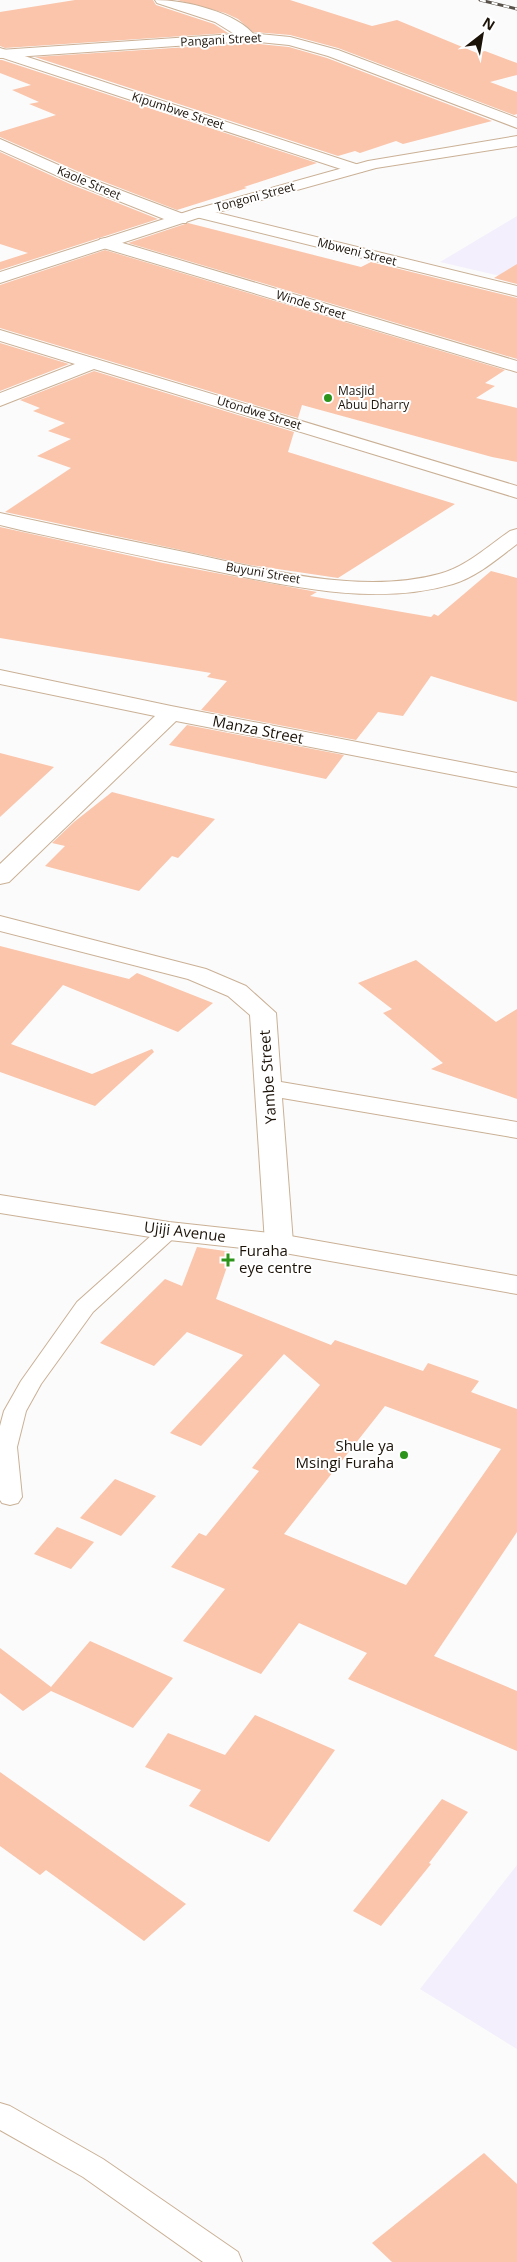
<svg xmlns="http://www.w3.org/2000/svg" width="517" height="2262" font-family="'Open Sans',sans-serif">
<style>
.education{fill:#f3effc}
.building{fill:#fac5ab;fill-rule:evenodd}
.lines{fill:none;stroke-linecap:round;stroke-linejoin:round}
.service-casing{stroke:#cab095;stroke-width:2}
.minor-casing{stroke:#cab095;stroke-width:2}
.tertiary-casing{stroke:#cab095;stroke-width:2}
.trunk-casing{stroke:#cab095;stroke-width:2}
.service{fill:#fff;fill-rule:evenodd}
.minor{fill:#fff;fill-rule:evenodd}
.tertiary{fill:#fff;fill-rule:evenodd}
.trunk{fill:#fff;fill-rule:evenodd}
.rail-casing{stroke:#58524a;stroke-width:3}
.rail{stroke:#fff;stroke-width:2;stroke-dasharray:6;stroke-linecap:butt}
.poi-dot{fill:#2d941b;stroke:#fff;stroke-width:2}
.labels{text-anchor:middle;stroke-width:4;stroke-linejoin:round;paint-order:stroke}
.far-street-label{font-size:12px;fill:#1b1208;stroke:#fff}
.far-poi-label{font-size:12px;fill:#1b1208;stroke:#fff;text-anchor:start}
.street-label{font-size:15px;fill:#1b1208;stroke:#fff}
.poi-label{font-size:15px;fill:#1b1208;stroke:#fff;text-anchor:start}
</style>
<rect width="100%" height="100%" fill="#fbfbfb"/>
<g class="education">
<polygon points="517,216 517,280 440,262"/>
<polygon points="517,1865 517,2049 420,1989"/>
</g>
<g class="building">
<polygon points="75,0 153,0 156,5 214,24 228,33 5,48 0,46 0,12"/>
<polygon points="177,0 290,0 372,26 397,20 477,53 485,51 517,63 517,75 490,82 517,92 517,114 514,115 338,48 290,35 253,32 238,19 225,13"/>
<polygon points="249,43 289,47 327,58 492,121 403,144 396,141 360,153 355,151 338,156 35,57"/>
<polygon points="0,60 2,60 317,163 244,187 247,188 177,210 84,174 0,137 0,132 56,115 29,104 39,102 12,90 31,85 0,73"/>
<polygon points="0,152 70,184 158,219 0,270 0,262 28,253 0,244"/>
<polygon points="188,223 361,267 371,262 517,298 517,359 128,243"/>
<polygon points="105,250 505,370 485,383 495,386 476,398 517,408 517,462 492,457 302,405 298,418 0,328 0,285"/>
<polygon points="517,264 517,284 494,278"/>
<polygon points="0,343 69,364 0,391"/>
<polygon points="94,371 294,432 288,452 455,504 338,578 250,565 5,512 71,468 37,456 71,439 48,431 65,423 33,411 40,408 20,400"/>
<polygon points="0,527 163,563 317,592 310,596 431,617 434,614 438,616 491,571 517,578 517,702 431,676 403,716 378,712 356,740 201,710 227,681 207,677 211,673 0,638"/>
<polygon points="187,725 344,755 326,779 169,745"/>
<polygon points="0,753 54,767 0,817"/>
<polygon points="112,792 215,819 178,858 172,856 139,891 45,866 65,846 52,843 74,822"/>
<polygon points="0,946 129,979 137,973 213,1003 178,1032 63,985 11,1044 92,1074 152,1049 154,1052 95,1106 0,1072"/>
<polygon points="416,960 496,1022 517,1009 517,1099 431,1069 443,1063 383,1013 392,1009 358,983"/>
<path d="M 197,1247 L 232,1252 L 216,1299 L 331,1345 L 335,1340 L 423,1371 L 428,1363 L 479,1381 L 471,1392 L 517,1409 L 517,1532 L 434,1656 L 517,1691 L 517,1751 L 348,1679 L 367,1653 L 299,1623 L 261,1674 L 183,1641 L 225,1589 L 171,1567 L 199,1533 L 206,1536 L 259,1471 L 252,1468 L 320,1385 L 284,1354 L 201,1446 L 170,1433 L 243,1355 L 187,1332 L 154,1366 L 100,1343 L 165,1279 L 182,1286 ZM 385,1406 L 501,1449 L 406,1585 L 284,1534 Z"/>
<polygon points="115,1479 156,1496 121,1536 80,1518"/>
<polygon points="57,1527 94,1542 71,1569 34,1554"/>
<polygon points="90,1641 173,1678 133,1728 51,1691 23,1711 0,1693 0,1648 51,1687"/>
<polygon points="255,1715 335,1750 269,1842 189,1806 201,1790 145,1767 168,1733 225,1755"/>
<polygon points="0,1772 186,1904 144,1941 46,1870 40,1875 0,1846"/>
<polygon points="442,1799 468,1812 429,1863 431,1864 381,1926 353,1911"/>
<polygon points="484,2153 517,2184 517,2262 392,2262 372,2243"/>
</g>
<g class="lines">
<defs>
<g id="service">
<polygon points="169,1224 176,1226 179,1231 176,1236 93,1312 41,1384 26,1411 17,1447 22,1497 18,1503 10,1505 2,1503 0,1500 0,1426 4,1411 21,1381 77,1302 162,1226"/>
<polygon points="0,2103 10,2106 103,2159 238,2252 242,2262 203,2262 83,2177 0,2130"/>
</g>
<g id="minor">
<path d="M 155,0 C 184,0 238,12 256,37 L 249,41 L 244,40 L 215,22 L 157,3 Z"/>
<polygon points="0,48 362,166 364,169 362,172 350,172 0,57"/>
<polygon points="0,139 83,176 186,215 188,219 186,223 174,223 71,182 0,150"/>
<polygon points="198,208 517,286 517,296 192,216 190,213 192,210"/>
<polygon points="106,238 517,361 517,372 100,247 98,243 100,239"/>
<polygon points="0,330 517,486 517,498 94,369 0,406 0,393 75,364 0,341"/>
<path d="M 0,513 C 63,527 126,540 189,553 C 266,570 362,595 439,574 C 466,567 488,546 510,531 L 517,529 L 517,544 C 497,559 477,577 453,584 C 374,607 289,586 210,570 C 148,558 86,544 25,531 L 0,525 Z"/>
<polygon points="0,670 171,706 517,773 517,787 176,721 9,882 0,884 0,864 155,716 0,684"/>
<polygon points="0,916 206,969 246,986 276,1013 281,1082 517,1122 517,1138 282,1098 293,1243 289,1249 279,1252 269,1249 265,1243 250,1015 228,996 188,979 0,931"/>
</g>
<g id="tertiary">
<polygon points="249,33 290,37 338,50 517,118 517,128 328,56 289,45 249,41 0,58 0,50"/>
<polygon points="517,136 517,146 376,168 204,216 0,283 0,272 192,210 368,161"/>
</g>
<polygon id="trunk" points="0,1195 169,1222 279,1234 517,1276 517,1294 279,1252 169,1240 0,1213"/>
</defs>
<use href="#service" class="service-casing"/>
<use href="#minor" class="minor-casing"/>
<use href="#tertiary" class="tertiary-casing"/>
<use href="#trunk" class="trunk-casing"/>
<use href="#service" class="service"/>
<use href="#minor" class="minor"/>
<use href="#tertiary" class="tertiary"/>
<use href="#trunk" class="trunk"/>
<defs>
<polyline id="rail" points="480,0 517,9"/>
</defs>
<use href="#rail" class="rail-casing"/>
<use href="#rail" class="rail"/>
</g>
<g class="poi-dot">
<circle cx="328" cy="398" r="5"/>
<path d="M225.5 1252.5h5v5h5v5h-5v5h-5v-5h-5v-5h5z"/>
<circle cx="404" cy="1455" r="5"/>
</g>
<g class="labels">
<g class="far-street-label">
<text transform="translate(221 40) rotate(-3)" y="4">Pangani Street</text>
<text transform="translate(178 111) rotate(18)" y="4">Kipumbwe Street</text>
<text transform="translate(89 183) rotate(23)" y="4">Kaole Street</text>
<text transform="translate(255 197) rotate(-15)" y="4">Tongoni Street</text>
<text transform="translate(357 252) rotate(14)" y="4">Mbweni Street</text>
<text transform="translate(311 305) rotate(17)" y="4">Winde Street</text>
<text transform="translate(259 413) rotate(17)" y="4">Utondwe Street</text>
<text transform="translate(263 573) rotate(10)" y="4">Buyuni Street</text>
</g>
<g class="far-poi-label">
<text x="338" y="395">Masjid<tspan x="338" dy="14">Abuu Dharry</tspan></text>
</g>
<g class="street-label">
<text transform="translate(258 730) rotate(11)" y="5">Manza Street</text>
<text transform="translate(268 1077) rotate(-94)" y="5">Yambe Street</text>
<text transform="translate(185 1232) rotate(7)" y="5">Ujiji Avenue</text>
</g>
<g class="poi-label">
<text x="239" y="1256">Furaha<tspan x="239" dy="17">eye centre</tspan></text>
<text x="394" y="1451" text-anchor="end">Shule ya<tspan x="394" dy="17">Msingi Furaha</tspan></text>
</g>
</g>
<g transform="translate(482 35) rotate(31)" stroke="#ffffff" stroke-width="4" paint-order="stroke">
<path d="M0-4L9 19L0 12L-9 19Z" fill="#1b1208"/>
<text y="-8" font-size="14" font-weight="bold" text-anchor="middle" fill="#1b1208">N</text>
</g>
</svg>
